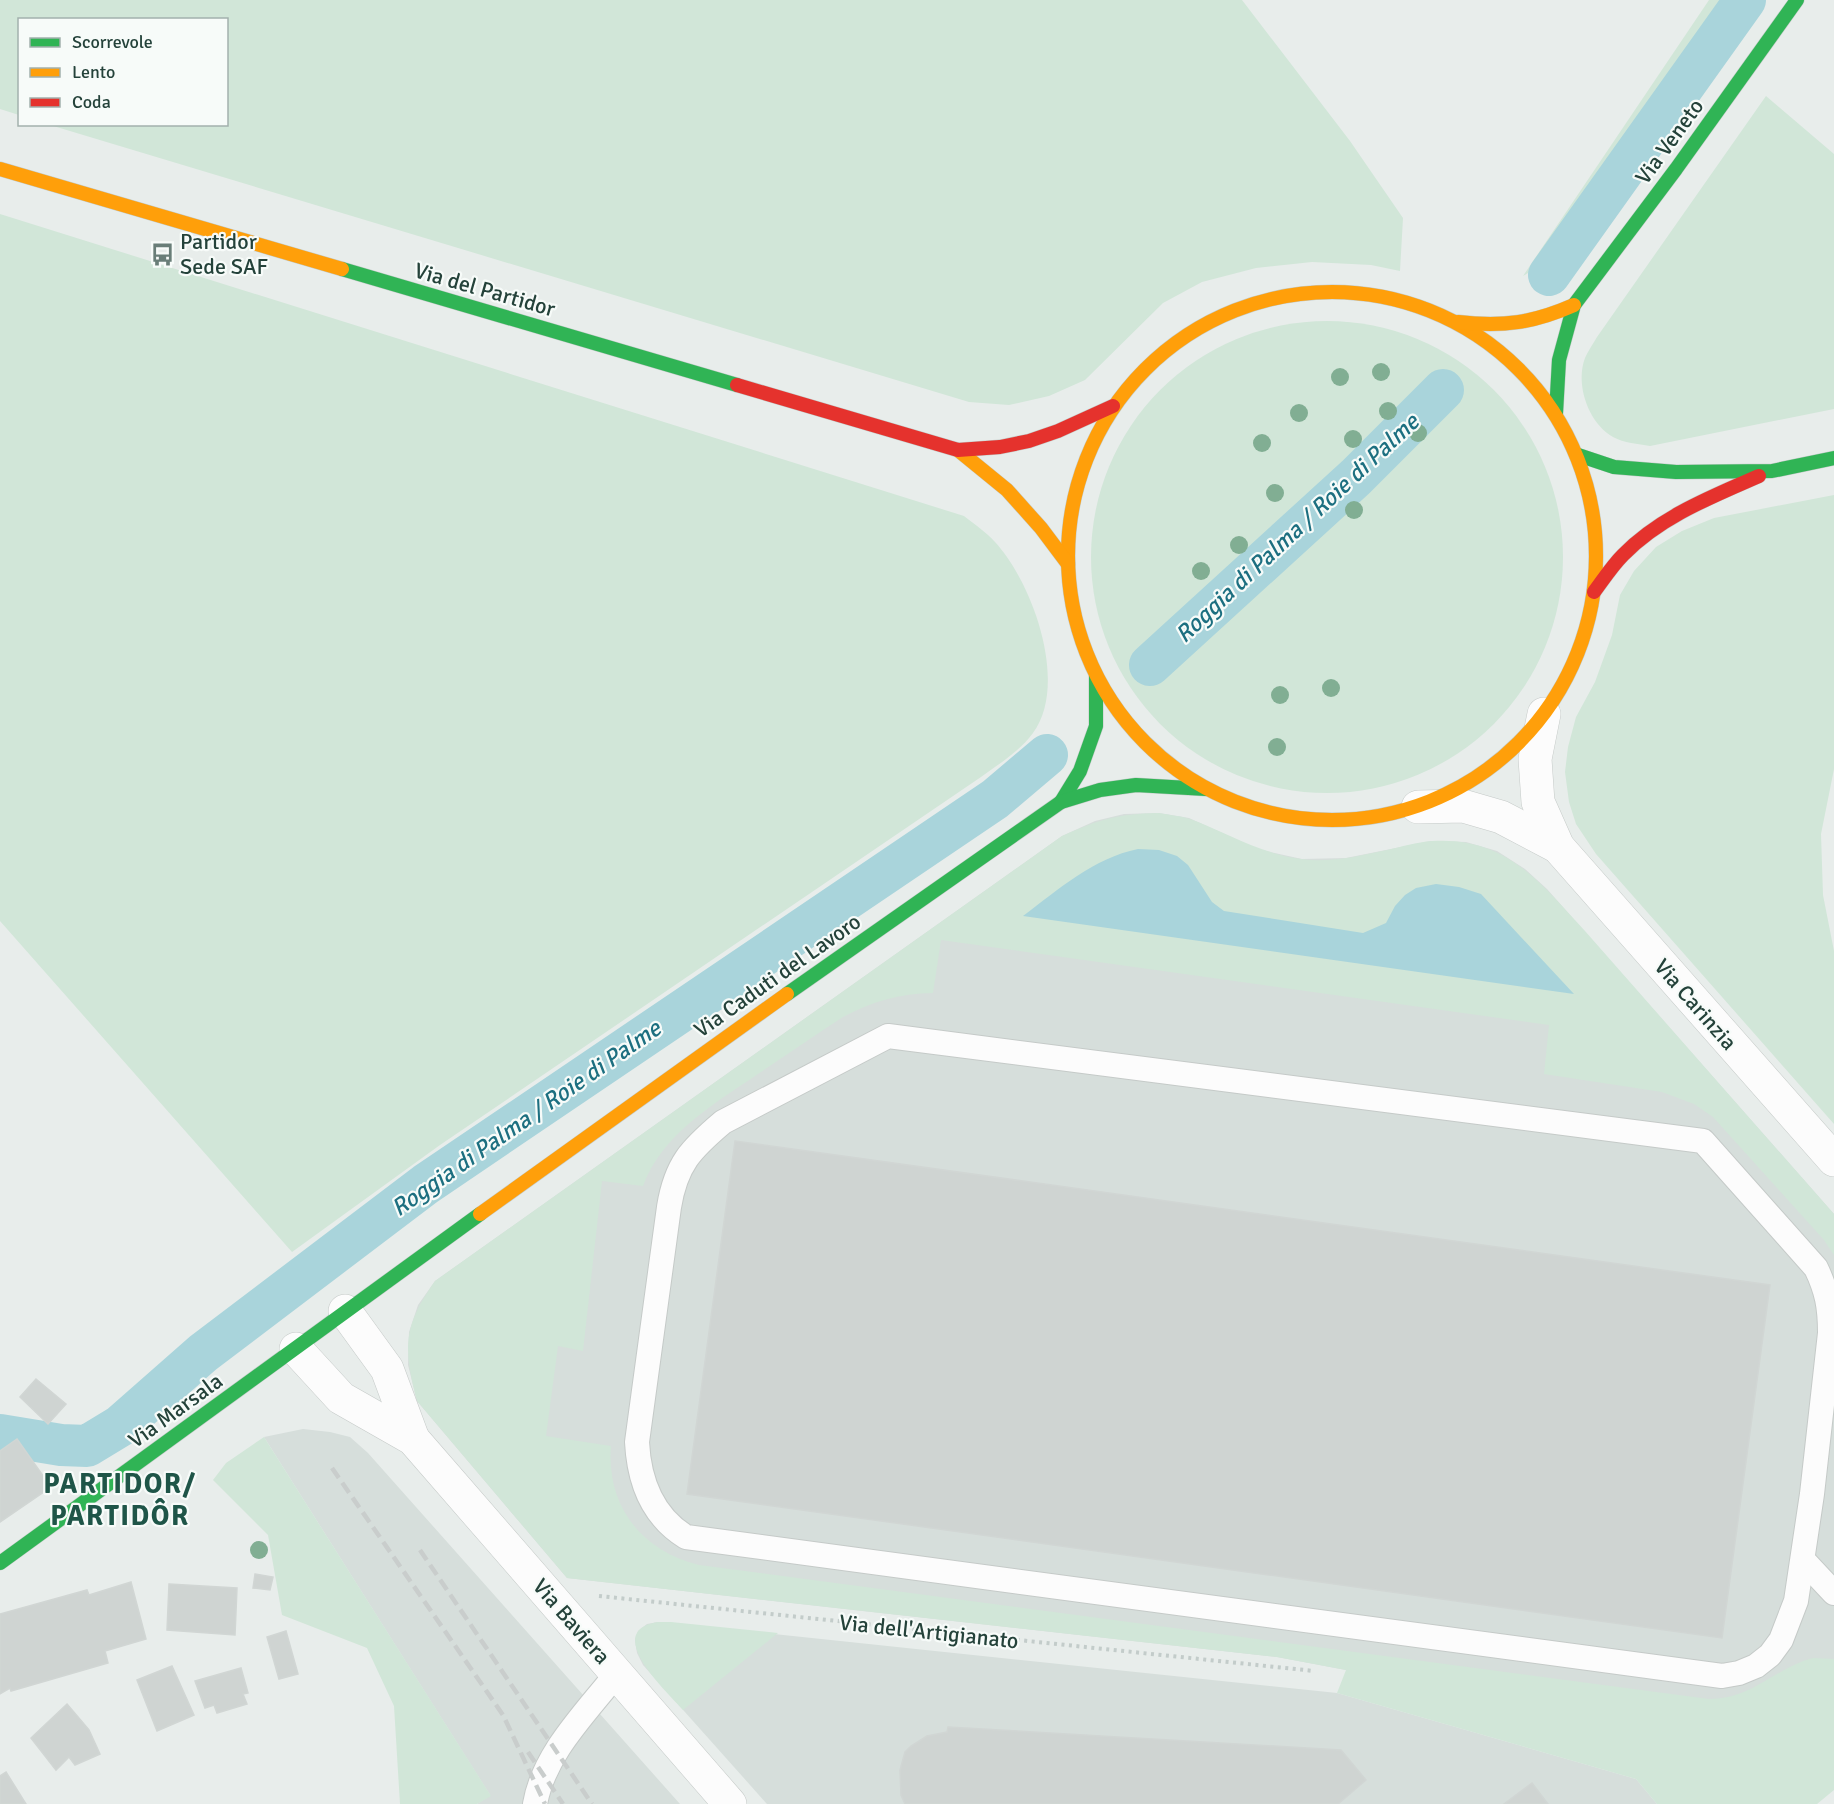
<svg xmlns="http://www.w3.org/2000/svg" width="1834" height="1804" font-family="Signika,sans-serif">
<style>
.built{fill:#d6dedb}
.green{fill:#d1e6d8}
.water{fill:#a9d4db}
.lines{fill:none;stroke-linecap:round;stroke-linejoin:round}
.canal{stroke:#a9d4db;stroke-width:42}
.building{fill:#cfd4d2;stroke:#d1d6d4;stroke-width:1.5}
.lane-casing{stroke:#c5cac8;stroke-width:26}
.street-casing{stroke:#c5cac8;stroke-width:34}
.fast-casing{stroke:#c3cbc8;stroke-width:15}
.slow-casing{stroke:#c3cbc8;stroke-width:15}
.jam-casing{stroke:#c3cbc8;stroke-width:15}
.path{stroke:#c3ccca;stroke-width:4;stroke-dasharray:3 4.5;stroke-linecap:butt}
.lane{stroke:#fcfcfc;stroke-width:24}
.street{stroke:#fcfcfc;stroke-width:33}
.fast{stroke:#30b455;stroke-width:14}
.slow{stroke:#ff9f0a;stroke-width:14}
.jam{stroke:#e5322d;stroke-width:14}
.rail{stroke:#c9cdcc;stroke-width:4.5;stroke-dasharray:12 6;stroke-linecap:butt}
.tree{fill:#81ae93}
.labels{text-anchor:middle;stroke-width:4.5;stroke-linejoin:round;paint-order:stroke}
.street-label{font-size:22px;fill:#24423a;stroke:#f7fbf9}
.poi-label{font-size:22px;fill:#24423a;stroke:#f7fbf9;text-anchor:start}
.water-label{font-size:24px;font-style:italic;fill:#1c6f80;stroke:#f7fbf9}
.district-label{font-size:28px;font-weight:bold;letter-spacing:1.5px;fill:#1f5548;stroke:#f7fbf9}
</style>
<rect width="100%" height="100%" fill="#e8edeb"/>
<g class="built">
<polygon points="1159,813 1189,818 1257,849 1302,859 1346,858 1431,841 1466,842 1497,851 1525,869 1547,889 1834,1214 1834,1789 1346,1670 1277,1657 567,1578 417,1401 408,1365 409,1332 418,1305 435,1281 1062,836 1095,821 1124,814"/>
<polygon points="303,1429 330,1432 350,1437 368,1453 680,1804 477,1804 490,1795 264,1437"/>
<polygon points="658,1622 1337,1693 1636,1779 1657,1804 767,1804 643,1665 637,1653 635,1640 638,1631 647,1624"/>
</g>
<g class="green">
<polygon points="0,0 1242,0 1350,141 1403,218 1400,271 1371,265 1312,262 1256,268 1202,282 1163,303 1085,380 1049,396 1009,405 969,402 50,125 226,124 226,20 20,20 19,115 0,109"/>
<polygon points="1709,0 1735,0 1555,252 1539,266 1523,276"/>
<path d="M 1766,96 L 1834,154 L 1834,409 L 1650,446 C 1638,444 1624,443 1613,437 C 1588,423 1575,384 1585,358 C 1588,351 1593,344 1597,337 Z"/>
<path d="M 0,214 L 964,516 C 974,524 986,532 995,542 C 1033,583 1069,684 1033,733 C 1020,751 999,764 981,777 L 440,1145 L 292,1252 L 0,921 Z"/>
<circle cx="1327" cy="557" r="236"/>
<polygon points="1834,495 1834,769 1821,834 1823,895 1834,951 1834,1124 1596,854 1576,824 1569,802 1565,772 1568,747 1576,717 1595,682 1612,635 1620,595 1634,571 1656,547 1682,531 1714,518"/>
<path d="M 1159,813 C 1169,815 1181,816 1190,819 C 1228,833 1261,854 1301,859 C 1330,863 1359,856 1387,850 C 1401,847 1417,842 1432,841 C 1505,836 1540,882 1585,931 L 1834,1214 L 1834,1255 L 1824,1240 L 1713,1117 L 1694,1104 L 1662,1092 L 1544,1074 L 1549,1025 L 941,940 L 933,993 C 900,993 871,1002 843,1017 C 814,1036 786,1055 758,1074 C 714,1104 662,1134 643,1186 L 602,1181 L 583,1351 L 558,1346 L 546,1436 L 611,1446 C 606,1505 641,1551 699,1565 L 1709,1699 C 1749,1699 1768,1675 1803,1661 L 1813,1658 L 1834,1659 L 1834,1790 L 1817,1804 L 1657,1804 L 1636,1779 L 1337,1693 L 1346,1670 L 1277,1657 L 567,1578 L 417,1401 C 403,1347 403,1327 435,1281 L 1062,836 C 1100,819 1118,814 1159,813 Z"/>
<polygon points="264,1437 491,1796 477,1804 400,1804 394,1706 367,1648 282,1615 268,1535 213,1480 226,1463"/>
<path d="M 658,1622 L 671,1622 L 778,1633 L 683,1710 C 666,1691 601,1631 658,1622 Z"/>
</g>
<path class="water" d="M 1138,849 L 1159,850 L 1177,856 L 1188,865 L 1212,902 L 1224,911 L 1363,933 L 1386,923 L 1395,906 L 1405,895 L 1416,888 L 1436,884 L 1459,887 L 1481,894 L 1574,994 L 1023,916 C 1059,889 1094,858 1138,849 Z"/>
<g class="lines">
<g class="canal">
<polyline points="1549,275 1745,0"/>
<polyline points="1150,665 1356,477 1443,390"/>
<polyline points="0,1435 61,1445 87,1446 120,1426 203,1353 426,1184 995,799 1047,755"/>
</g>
</g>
<g class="building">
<polygon points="735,1141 1770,1285 1722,1638 687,1494"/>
<polygon points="36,1379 66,1404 48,1424 20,1397"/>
<polygon points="17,1439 51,1487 0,1522 0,1451"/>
<polygon points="255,1574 273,1577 270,1590 253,1588"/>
<polygon points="131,1582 146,1639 105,1651 108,1663 11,1691 10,1688 0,1694 0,1614 87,1590 89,1595"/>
<polygon points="169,1584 237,1588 235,1635 167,1630"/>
<polygon points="286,1631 298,1674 279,1679 267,1637"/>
<polygon points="172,1666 194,1715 157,1731 137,1680"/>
<polygon points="241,1668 248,1693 243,1694 247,1704 217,1713 214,1705 205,1708 195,1681"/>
<polygon points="67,1704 89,1730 100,1754 75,1765 69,1757 56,1770 31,1738"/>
<polygon points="948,1727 1341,1750 1366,1780 1338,1804 905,1804 901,1795 900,1770 905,1752 911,1746 927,1736 947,1732"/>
<polygon points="6,1772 26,1804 0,1804 0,1776"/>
<polygon points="1532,1783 1548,1804 1504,1804"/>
</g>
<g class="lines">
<defs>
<g id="lane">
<path d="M 888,1036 L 1703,1141 L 1816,1268 C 1827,1291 1830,1307 1830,1333 L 1812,1494 L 1796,1601 L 1781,1640 L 1770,1655 L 1756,1666 L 1739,1673 L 1722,1676 L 686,1537 C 652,1516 639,1481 637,1442 L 669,1207 C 676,1164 691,1149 723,1122 Z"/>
<polyline points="1803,1560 1834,1593"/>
<path d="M 535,1804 C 544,1753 586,1713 617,1673"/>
</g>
<g id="street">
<polyline points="1544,714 1535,759 1538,802 1558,847 1834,1160"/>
<polyline points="1418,807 1463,806 1501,817 1558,847"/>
<polyline points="345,1311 387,1369 413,1439"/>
<polyline points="296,1349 341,1398 413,1439 730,1804"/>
</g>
<g id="fast">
<polyline points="342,269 737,385"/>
<polyline points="1556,413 1559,360 1574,305 1676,169 1797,0"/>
<polyline points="1578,455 1614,467 1676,472 1772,471 1834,458"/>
<polyline points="1061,802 1080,771 1096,726 1096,676"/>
<polyline points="787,994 1061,802 1100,790 1136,785 1206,789"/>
<polyline points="0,1563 480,1214"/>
</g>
<g id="slow">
<polyline points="0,169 342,269"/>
<circle cx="1332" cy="556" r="264"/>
<path d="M 1458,322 C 1503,327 1533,323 1574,305"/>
<polyline points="958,450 1007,490 1041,528 1068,564"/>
<polyline points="480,1214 787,994"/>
</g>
<g id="jam">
<polyline points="737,385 958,450 1000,447 1029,441 1058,431 1113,406"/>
<path d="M 1594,592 C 1603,580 1612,566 1623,555 C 1660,517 1711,497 1759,476"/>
</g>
</defs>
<use href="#lane" class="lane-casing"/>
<use href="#street" class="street-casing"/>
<use href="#fast" class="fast-casing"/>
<use href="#slow" class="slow-casing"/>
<use href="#jam" class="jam-casing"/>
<polyline class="path" points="599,1596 1314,1671"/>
<use href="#lane" class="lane"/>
<use href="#street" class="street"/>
<use href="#fast" class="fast"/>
<use href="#slow" class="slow"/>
<use href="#jam" class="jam"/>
<g class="rail">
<polyline points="332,1468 503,1715 545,1804"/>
<polyline points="420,1550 592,1804"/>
<polyline points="528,1752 563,1804"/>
</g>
</g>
<g class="tree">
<circle cx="1381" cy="372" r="9"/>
<circle cx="1340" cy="377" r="9"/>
<circle cx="1388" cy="411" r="9"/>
<circle cx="1299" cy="413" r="9"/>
<circle cx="1418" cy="433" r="9"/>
<circle cx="1353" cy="439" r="9"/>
<circle cx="1262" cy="443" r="9"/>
<circle cx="1275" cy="493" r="9"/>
<circle cx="1354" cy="510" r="9"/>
<circle cx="1239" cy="545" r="9"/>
<circle cx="1201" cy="571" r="9"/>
<circle cx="1331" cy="688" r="9"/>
<circle cx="1280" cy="695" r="9"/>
<circle cx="1277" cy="747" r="9"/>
<circle cx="259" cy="1550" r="9"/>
</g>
<defs>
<symbol id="bus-bare" viewBox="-9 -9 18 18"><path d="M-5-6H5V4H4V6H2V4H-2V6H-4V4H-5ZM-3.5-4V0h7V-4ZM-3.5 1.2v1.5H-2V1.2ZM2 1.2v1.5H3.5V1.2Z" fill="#697e78" stroke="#f7fbf9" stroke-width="2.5" paint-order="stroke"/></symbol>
</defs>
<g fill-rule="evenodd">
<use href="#bus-bare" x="146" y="238" width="33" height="33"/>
</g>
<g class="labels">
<g class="street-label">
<text transform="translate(1669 141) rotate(-54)" y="8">Via Veneto</text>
<text transform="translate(485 289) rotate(16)" y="8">Via del Partidor</text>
<text transform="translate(777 975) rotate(-35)" y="8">Via Caduti del Lavoro</text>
<text transform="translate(1696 1004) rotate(49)" y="8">Via Carinzia</text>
<text transform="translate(175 1410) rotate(-36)" y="8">Via Marsala</text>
<text transform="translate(572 1621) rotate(49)" y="8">Via Baviera</text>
<text transform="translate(929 1631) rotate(6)" y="8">Via dell'Artigianato</text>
</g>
<g class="poi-label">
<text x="180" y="249">Partidor<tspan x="180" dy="25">Sede SAF</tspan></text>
</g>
<g class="water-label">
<text transform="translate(1297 528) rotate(-43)" y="8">Roggia di Palma / Roie di Palme</text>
<text transform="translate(526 1118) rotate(-35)" y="8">Roggia di Palma / Roie di Palme</text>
</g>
<g class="district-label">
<text x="120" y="1493">PARTIDOR/<tspan x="120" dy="32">PARTIDÔR</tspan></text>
</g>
</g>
<rect x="18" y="18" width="210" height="108" fill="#f7fbf9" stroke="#a3b1ad" stroke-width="1.5"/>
<rect x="30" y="38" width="30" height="9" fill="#30b455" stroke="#a3b1ad" stroke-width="1.5"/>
<text x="72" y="48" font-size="18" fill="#24423a">Scorrevole</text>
<rect x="30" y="68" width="30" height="9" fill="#ff9f0a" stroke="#a3b1ad" stroke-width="1.5"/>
<text x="72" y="78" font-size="18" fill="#24423a">Lento</text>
<rect x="30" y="98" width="30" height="9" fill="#e5322d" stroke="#a3b1ad" stroke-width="1.5"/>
<text x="72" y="108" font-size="18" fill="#24423a">Coda</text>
</svg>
